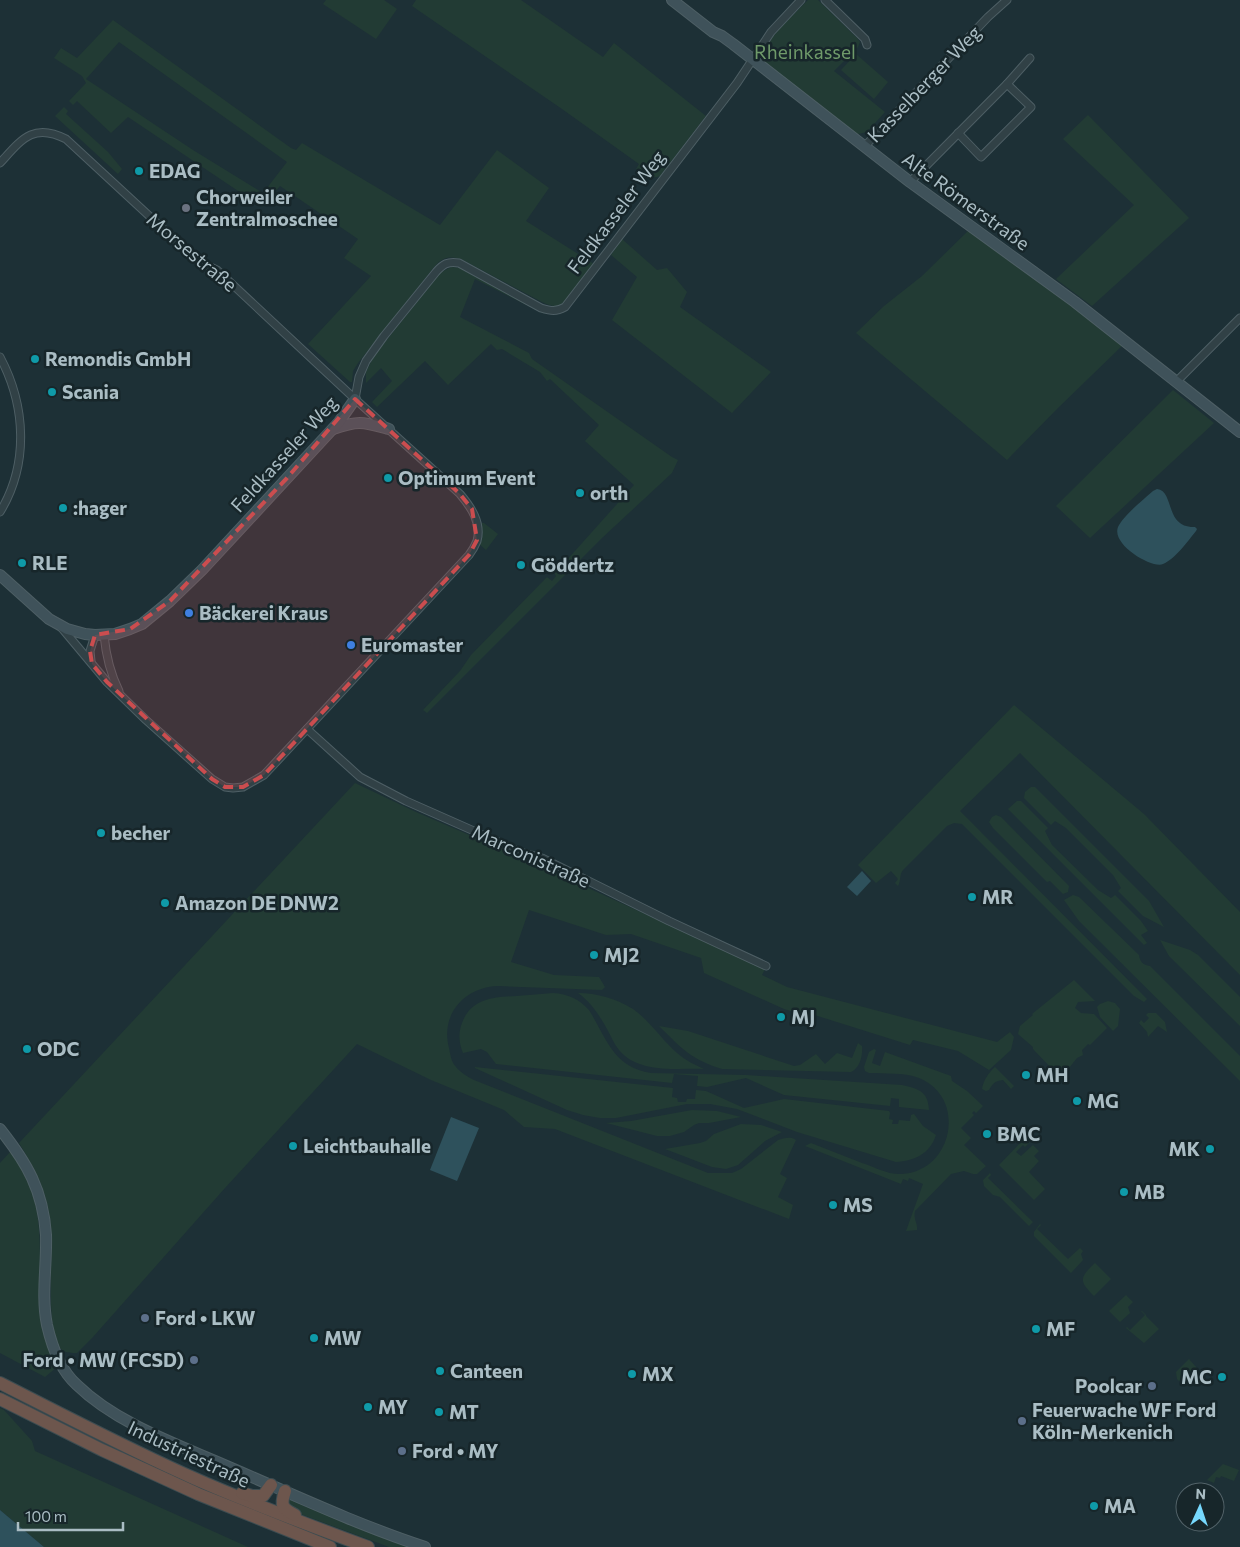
<svg xmlns="http://www.w3.org/2000/svg" width="1240" height="1547" font-family="Commissioner,sans-serif">
<style>
.green{fill:#223b34;fill-rule:evenodd}
.water{fill:#2e515c}
.lines{fill:none;stroke-linecap:round;stroke-linejoin:round}
.street-casing{stroke:#4e5f65;stroke-width:9}
.secondary-casing{stroke:#4e5f65;stroke-width:12}
.highway-casing{stroke:#3c4c51;stroke-width:14}
.street{stroke:#314146;stroke-width:7}
.secondary{stroke:#3f525a;stroke-width:10}
.highway{stroke:#6d564d;stroke-width:12}
.marked{fill:#cb4d4f;fill-opacity:0.2;stroke:#cb4d4f;stroke-width:4;stroke-dasharray:10 6;stroke-linejoin:round}
.culture-dot{fill:#0f9aa8;stroke:#17262a;stroke-width:2}
.worship-dot{fill:#6b7280;stroke:#17262a;stroke-width:2}
.shop-dot{fill:#3f7fe0;stroke:#17262a;stroke-width:2}
.service-dot{fill:#5c6f8a;stroke:#17262a;stroke-width:2}
.labels{text-anchor:middle;stroke-width:5;stroke-linejoin:round;paint-order:stroke}
.park-label{font-size:19px;fill:#6f9a6a;stroke:#17262a}
.street-label{font-size:19px;fill:#aabdc4;stroke:#17262a}
.poi-label{font-size:19px;font-weight:bold;fill:#aabdc4;stroke:#17262a;text-anchor:start}
</style>
<rect width="100%" height="100%" fill="#1d3036"/>
<g class="green">
<polygon points="326,0 384,0 397,9 376,39 323,4"/>
<path d="M 416,0 L 521,0 L 603,57 L 614,43 L 706,116 L 660,176 C 651,180 644,173 636,169 L 639,164 L 562,109 L 412,6 Z"/>
<polygon points="808,0 818,0 857,38 860,42 858,47 834,71 885,112 867,132 854,135 757,60 758,56 780,28"/>
<path d="M 113,20 L 291,148 L 296,150 L 302,143 L 440,225 L 497,150 L 549,188 L 526,221 L 594,264 C 586,274 569,303 558,306 C 552,307 547,304 542,302 L 461,259 C 449,256 443,257 435,266 L 358,363 L 353,371 L 352,382 L 350,382 L 308,344 L 371,276 L 344,258 L 358,239 L 280,186 L 262,207 L 128,117 L 111,133 L 77,101 L 73,105 L 69,101 L 86,83 L 82,76 L 54,58 L 61,48 L 77,58 ZM 119,42 L 287,162 L 263,193 L 193,150 L 86,79 Z"/>
<polygon points="856,54 888,82 874,99 841,70"/>
<polygon points="64,107 68,111 66,114 108,152 122,169 118,174 55,116"/>
<polygon points="1088,115 1189,218 1092,306 1056,279 1134,205 1063,139"/>
<polygon points="968,231 1124,344 1058,408 1007,460 856,333 884,306 922,276"/>
<polygon points="622,239 657,270 667,268 687,292 680,307 771,372 732,413 612,320 637,277 611,255"/>
<polygon points="451,267 461,268 548,316 475,279 460,317 529,353 532,359 672,457 678,460 672,473 602,538 427,713 423,710 460,671 471,655 547,577 552,581 556,576 552,569 556,564 566,561 634,485 585,441 599,425 550,379 547,381 540,372 502,349 497,350 491,344 448,385 425,361 377,407 372,402 392,381 381,368 366,383 366,372 374,356 440,273"/>
<polygon points="1173,390 1214,423 1090,538 1056,506"/>
<polygon points="482,523 484,523 498,534 486,550 479,544 482,531"/>
<path d="M 1014,705 L 1144,814 L 1240,912 L 1240,975 L 1020,753 L 960,811 L 1147,999 L 1144,1002 L 1134,996 L 962,824 L 954,823 L 947,826 L 903,870 C 899,875 901,882 898,886 L 895,883 L 898,879 L 891,871 L 876,883 L 858,865 Z"/>
<path d="M 355,783 L 416,812 L 525,859 L 765,969 L 762,975 L 787,987 L 997,1042 L 1010,1032 L 1014,1037 L 1011,1050 L 989,1070 L 958,1051 L 913,1040 L 910,1045 L 805,1012 L 803,1015 L 784,1009 L 704,973 L 701,958 L 631,934 L 606,935 L 529,910 L 511,962 L 554,975 L 599,977 L 605,987 L 602,990 L 498,986 C 465,987 440,1014 449,1048 C 450,1053 451,1059 453,1063 C 458,1071 466,1076 474,1080 L 708,1173 L 732,1173 L 741,1169 L 778,1140 C 784,1138 791,1136 796,1140 L 780,1174 L 787,1178 L 778,1197 L 793,1205 L 789,1219 L 555,1129 L 524,1127 L 504,1110 L 431,1080 L 357,1044 L 225,1188 L 93,1337 L 77,1353 C 72,1353 66,1353 62,1350 C 45,1336 53,1259 51,1237 C 51,1229 50,1221 49,1214 C 45,1187 33,1166 19,1143 Z"/>
<polygon points="1031,787 1035,787 1149,901 1164,927 1143,916 1118,891 1121,888 1113,875 1066,828 1055,821 1051,825 1024,798 1025,792"/>
<polygon points="1017,801 1021,801 1048,828 1045,831 1052,845 1098,890 1111,898 1115,895 1141,921 1148,931 1141,935 1147,943 1144,945 1008,809"/>
<polygon points="996,815 1001,817 1069,886 1068,892 1063,894 1050,881 1047,882 993,828 989,822 992,817"/>
<path d="M 1073,895 L 1079,897 L 1139,955 C 1140,962 1143,965 1150,966 L 1240,1056 L 1240,1081 L 1079,921 L 1064,900 Z"/>
<polygon points="1160,940 1190,950 1198,955 1240,997 1240,1026 1169,956"/>
<polygon points="1074,980 1095,1001 1078,1002 1075,1008 1081,1013 1094,1014 1107,1028 1090,1045 1088,1044 1082,1050 1083,1055 1077,1058 1069,1068 1055,1072 1033,1049 1033,1047 1018,1034 1020,1026 1033,1015 1032,1014"/>
<path d="M 553,993 C 568,994 579,999 589,1010 C 607,1039 613,1067 651,1073 L 746,1075 L 902,1085 C 920,1089 928,1092 929,1110 L 899,1107 L 899,1099 L 891,1098 L 890,1106 L 784,1095 L 746,1078 L 707,1087 L 697,1086 L 698,1076 L 674,1074 L 672,1083 L 496,1064 L 487,1052 L 481,1049 L 463,1053 C 459,1044 458,1033 462,1023 C 471,998 495,997 517,996 C 529,995 541,994 553,993 Z"/>
<path d="M 578,993 C 597,993 617,999 633,1009 C 650,1021 662,1040 677,1053 C 685,1060 695,1065 704,1069 C 676,1068 639,1074 619,1050 C 614,1044 611,1036 607,1029 C 599,1015 592,1003 578,993 Z"/>
<polygon points="1108,1001 1115,1003 1120,1009 1118,1026 1113,1031 1100,1017 1097,1007 1100,1004"/>
<polygon points="1148,1013 1156,1013 1165,1022 1167,1032 1158,1026 1148,1037 1147,1032 1139,1023 1141,1020 1144,1023 1149,1018 1146,1015"/>
<path d="M 659,1026 L 688,1031 L 794,1066 L 800,1065 L 816,1054 L 825,1064 L 837,1053 L 852,1058 L 858,1043 L 862,1046 C 863,1055 860,1068 851,1072 L 722,1069 C 692,1060 681,1048 659,1026 Z"/>
<path d="M 874,1049 L 876,1050 L 872,1063 L 880,1066 L 885,1052 L 951,1076 L 952,1081 L 967,1091 L 983,1106 L 976,1113 L 974,1111 L 972,1113 L 974,1115 L 961,1128 L 971,1138 L 964,1145 L 986,1166 L 977,1174 L 973,1174 L 964,1171 L 951,1174 L 915,1211 C 913,1219 918,1223 917,1230 L 906,1231 L 923,1184 L 909,1178 L 908,1181 L 903,1179 L 901,1184 L 805,1146 L 811,1143 C 828,1150 845,1156 862,1163 C 875,1167 888,1175 902,1174 C 954,1171 967,1097 919,1078 C 903,1072 885,1074 869,1073 L 865,1071 L 864,1067 L 869,1052 Z"/>
<path d="M 475,1067 L 673,1088 L 672,1097 L 677,1098 L 678,1102 L 686,1102 L 687,1099 L 695,1099 L 696,1090 L 706,1091 L 744,1108 L 784,1099 L 889,1111 L 890,1113 L 889,1119 L 893,1120 L 892,1124 L 898,1124 L 899,1120 L 910,1121 L 911,1115 L 914,1114 L 923,1126 L 936,1135 C 930,1154 914,1161 896,1162 L 797,1132 L 737,1109 L 710,1104 L 687,1104 L 616,1118 L 600,1118 L 583,1115 L 567,1110 L 475,1068 Z"/>
<path d="M 995,1067 L 1014,1086 L 1011,1089 L 1003,1080 C 995,1081 993,1083 989,1090 L 986,1091 L 982,1089 C 983,1081 989,1072 995,1067 Z"/>
<polygon points="692,1110 717,1111 741,1117 709,1123 699,1123 694,1125 684,1132 670,1136 657,1136 606,1123 631,1121"/>
<polygon points="741,1124 761,1125 782,1132 765,1141 738,1165 726,1169 712,1167 665,1149 700,1143 706,1141 714,1134"/>
<polygon points="1024,1139 1030,1142 1025,1147 1023,1145 1016,1152 1021,1156 1033,1145 1039,1151 1034,1156 1039,1161 1029,1172 1045,1189 1034,1200 999,1165"/>
<path d="M 11,1151 C 23,1169 32,1187 36,1207 C 45,1251 34,1296 45,1338 C 48,1348 52,1357 57,1367 L 45,1377 L 0,1353 L 0,1163 Z"/>
<polygon points="990,1173 991,1175 988,1178 1033,1222 1029,1226 1000,1197 993,1195 984,1186 983,1180"/>
<polygon points="1040,1224 1041,1225 1037,1229 1068,1259 1080,1248 1083,1251 1081,1254 1083,1260 1071,1273 1034,1236 1034,1232"/>
<path d="M 1095,1263 L 1111,1279 L 1094,1296 C 1079,1281 1079,1278 1095,1263 Z"/>
<polygon points="1126,1295 1133,1302 1128,1307 1130,1313 1120,1322 1109,1311"/>
<polygon points="1141,1311 1142,1311 1146,1315 1146,1316 1159,1329 1144,1343 1126,1328 1127,1327 1130,1330 1145,1315"/>
<polygon points="1189,1359 1197,1368 1188,1378 1179,1381 1177,1379 1176,1372"/>
<polygon points="0,1408 4,1410 32,1441 35,1451 248,1547 44,1547 0,1510"/>
<polygon points="1223,1464 1239,1470 1234,1481 1221,1476 1220,1478 1216,1477 1214,1483 1207,1480"/>
<polygon points="290,1499 298,1501 298,1503 320,1513 321,1511 412,1547 389,1547 303,1515 291,1510 287,1501"/>
</g>
<g class="water">
<path d="M 1157,489 C 1175,491 1164,528 1195,527 L 1197,529 L 1196,531 C 1188,541 1175,559 1163,564 C 1153,569 1111,545 1118,527 C 1123,516 1144,499 1153,491 Z"/>
<polygon points="862,871 871,881 857,896 847,887"/>
<polygon points="451,1117 479,1128 457,1181 430,1170"/>
<polygon points="0,1510 44,1547 0,1547"/>
</g>
<g class="lines">
<defs>
<g id="street">
<polyline points="825,0 865,39 867,45"/>
<polyline points="958,133 981,157 1031,107 1007,84"/>
<polyline points="864,147 988,17 1007,0"/>
<path d="M 0,163 C 21,140 33,122 66,139 L 198,261 L 217,270 L 355,399 L 460,494 C 471,507 482,523 477,541 C 475,546 472,551 469,555 L 264,775 L 243,787 L 233,788 L 225,787 L 212,779 L 146,720 L 107,682 L 61,627"/>
<polyline points="910,182 1007,84 1030,58"/>
<path d="M 0,357 C 26,406 29,464 0,512"/>
<polyline points="1177,381 1240,318"/>
<path d="M 355,399 L 359,377 L 366,361 L 384,336 L 436,272 C 443,264 448,261 459,263 L 541,308 C 551,311 556,312 565,307 L 737,83 L 771,32 L 801,0"/>
<path d="M 104,635 C 106,656 110,673 119,691"/>
<polyline points="91,661 90,651 95,635"/>
<polyline points="307,729 360,777 406,801 492,839 520,852 542,858 669,921 766,966"/>
</g>
<g id="secondary">
<polyline points="672,0 713,32 722,36 733,44 910,182 1075,302 1240,432"/>
<path d="M 333,429 C 359,420 363,422 389,429"/>
<polyline points="0,575 49,619 67,629 85,634 95,635 115,634 130,629 142,624 170,601 202,570 339,422 355,399"/>
<path d="M 0,1129 C 27,1163 43,1190 46,1235 C 47,1265 41,1295 47,1325 C 52,1347 60,1370 77,1385 C 117,1424 179,1445 229,1467 C 294,1495 358,1525 425,1547"/>
</g>
<g id="highway">
<path d="M 0,1383 C 63,1415 126,1448 191,1477 C 249,1503 308,1525 368,1547"/>
<polyline points="0,1399 102,1450 198,1494 330,1547"/>
<path d="M 285,1491 C 280,1506 282,1508 295,1515"/>
<polyline points="242,1493 252,1496 263,1496 271,1485"/>
</g>
</defs>
<use href="#street" class="street-casing"/>
<use href="#secondary" class="secondary-casing"/>
<use href="#highway" class="highway-casing"/>
<use href="#street" class="street"/>
<use href="#secondary" class="secondary"/>
<use href="#highway" class="highway"/>
</g>
<path class="marked" d="M 355,399 L 460,494 L 472,509 L 477,540 L 469,555 L 264,775 L 243,787 L 225,787 L 212,779 L 107,682 L 92,664 L 90,651 L 95,635 L 130,629 L 170,601 L 287,478 Z"/>
<g class="culture-dot">
<circle cx="139" cy="171" r="5"/>
<circle cx="35" cy="359" r="5"/>
<circle cx="52" cy="392" r="5"/>
<circle cx="388" cy="478" r="5"/>
<circle cx="580" cy="493" r="5"/>
<circle cx="63" cy="508" r="5"/>
<circle cx="22" cy="563" r="5"/>
<circle cx="521" cy="565" r="5"/>
<circle cx="101" cy="833" r="5"/>
<circle cx="972" cy="897" r="5"/>
<circle cx="165" cy="903" r="5"/>
<circle cx="594" cy="955" r="5"/>
<circle cx="781" cy="1017" r="5"/>
<circle cx="27" cy="1049" r="5"/>
<circle cx="1026" cy="1075" r="5"/>
<circle cx="1077" cy="1101" r="5"/>
<circle cx="987" cy="1134" r="5"/>
<circle cx="293" cy="1146" r="5"/>
<circle cx="1210" cy="1149" r="5"/>
<circle cx="1124" cy="1192" r="5"/>
<circle cx="833" cy="1205" r="5"/>
<circle cx="1036" cy="1329" r="5"/>
<circle cx="314" cy="1338" r="5"/>
<circle cx="440" cy="1371" r="5"/>
<circle cx="632" cy="1374" r="5"/>
<circle cx="1222" cy="1377" r="5"/>
<circle cx="368" cy="1407" r="5"/>
<circle cx="439" cy="1412" r="5"/>
<circle cx="1094" cy="1506" r="5"/>
</g>
<circle class="worship-dot" cx="186" cy="208" r="5"/>
<g class="shop-dot">
<circle cx="189" cy="613" r="5"/>
<circle cx="351" cy="645" r="5"/>
</g>
<g class="service-dot">
<circle cx="145" cy="1318" r="5"/>
<circle cx="194" cy="1360" r="5"/>
<circle cx="1152" cy="1386" r="5"/>
<circle cx="1022" cy="1421" r="5"/>
<circle cx="402" cy="1451" r="5"/>
</g>
<g class="labels">
<g class="park-label">
<text x="805" y="59">Rheinkassel</text>
</g>
<g class="street-label">
<text transform="translate(924 84) rotate(-46)" y="7">Kasselberger Weg</text>
<text transform="translate(966 201) rotate(36)" y="7">Alte Römerstraße</text>
<text transform="translate(616 212) rotate(-53)" y="7">Feldkasseler Weg</text>
<text transform="translate(192 252) rotate(40)" y="7">Morsestraße</text>
<text transform="translate(284 454) rotate(-48)" y="7">Feldkasseler Weg</text>
<text transform="translate(531 856) rotate(24)" y="7">Marconistraße</text>
<text transform="translate(189 1454) rotate(25)" y="7">Industriestraße</text>
</g>
<g class="poi-label">
<text x="149" y="178">EDAG</text>
<text x="196" y="204">Chorweiler<tspan x="196" dy="22">Zentralmoschee</tspan></text>
<text x="45" y="366">Remondis GmbH</text>
<text x="62" y="399">Scania</text>
<text x="398" y="485">Optimum Event</text>
<text x="590" y="500">orth</text>
<text x="73" y="515">:hager</text>
<text x="32" y="570">RLE</text>
<text x="531" y="572">Göddertz</text>
<text x="199" y="620">Bäckerei Kraus</text>
<text x="361" y="652">Euromaster</text>
<text x="111" y="840">becher</text>
<text x="982" y="904">MR</text>
<text x="175" y="910">Amazon DE DNW2</text>
<text x="604" y="962">MJ2</text>
<text x="791" y="1024">MJ</text>
<text x="37" y="1056">ODC</text>
<text x="1036" y="1082">MH</text>
<text x="1087" y="1108">MG</text>
<text x="997" y="1141">BMC</text>
<text x="303" y="1153">Leichtbauhalle</text>
<text x="1200" y="1156" text-anchor="end">MK</text>
<text x="1134" y="1199">MB</text>
<text x="843" y="1212">MS</text>
<text x="155" y="1325">Ford • LKW</text>
<text x="1046" y="1336">MF</text>
<text x="324" y="1345">MW</text>
<text x="184" y="1367" text-anchor="end">Ford • MW (FCSD)</text>
<text x="450" y="1378">Canteen</text>
<text x="642" y="1381">MX</text>
<text x="1212" y="1384" text-anchor="end">MC</text>
<text x="1142" y="1393" text-anchor="end">Poolcar</text>
<text x="378" y="1414">MY</text>
<text x="1032" y="1417">Feuerwache WF Ford<tspan x="1032" dy="22">Köln-Merkenich</tspan></text>
<text x="449" y="1419">MT</text>
<text x="412" y="1458">Ford • MY</text>
<text x="1104" y="1513">MA</text>
</g>
</g>
<g transform="translate(1200 1507) rotate(3)"><circle r="24" fill="#17262a" stroke="#526268"/>
<path d="M0-4L9 19L0 12L-9 19Z" fill="#76d8fd"/>
<text y="-8" font-size="14" font-weight="bold" text-anchor="middle" fill="#aabdc4">N</text>
</g>
<path d="M18 1522v8h105v-8" fill="none" stroke="#aabdc4" stroke-width="2.5"/>
<text x="25" y="1522" font-size="15" fill="#aabdc4" stroke="#17262a" stroke-width="4" paint-order="stroke">100 m</text>
</svg>
